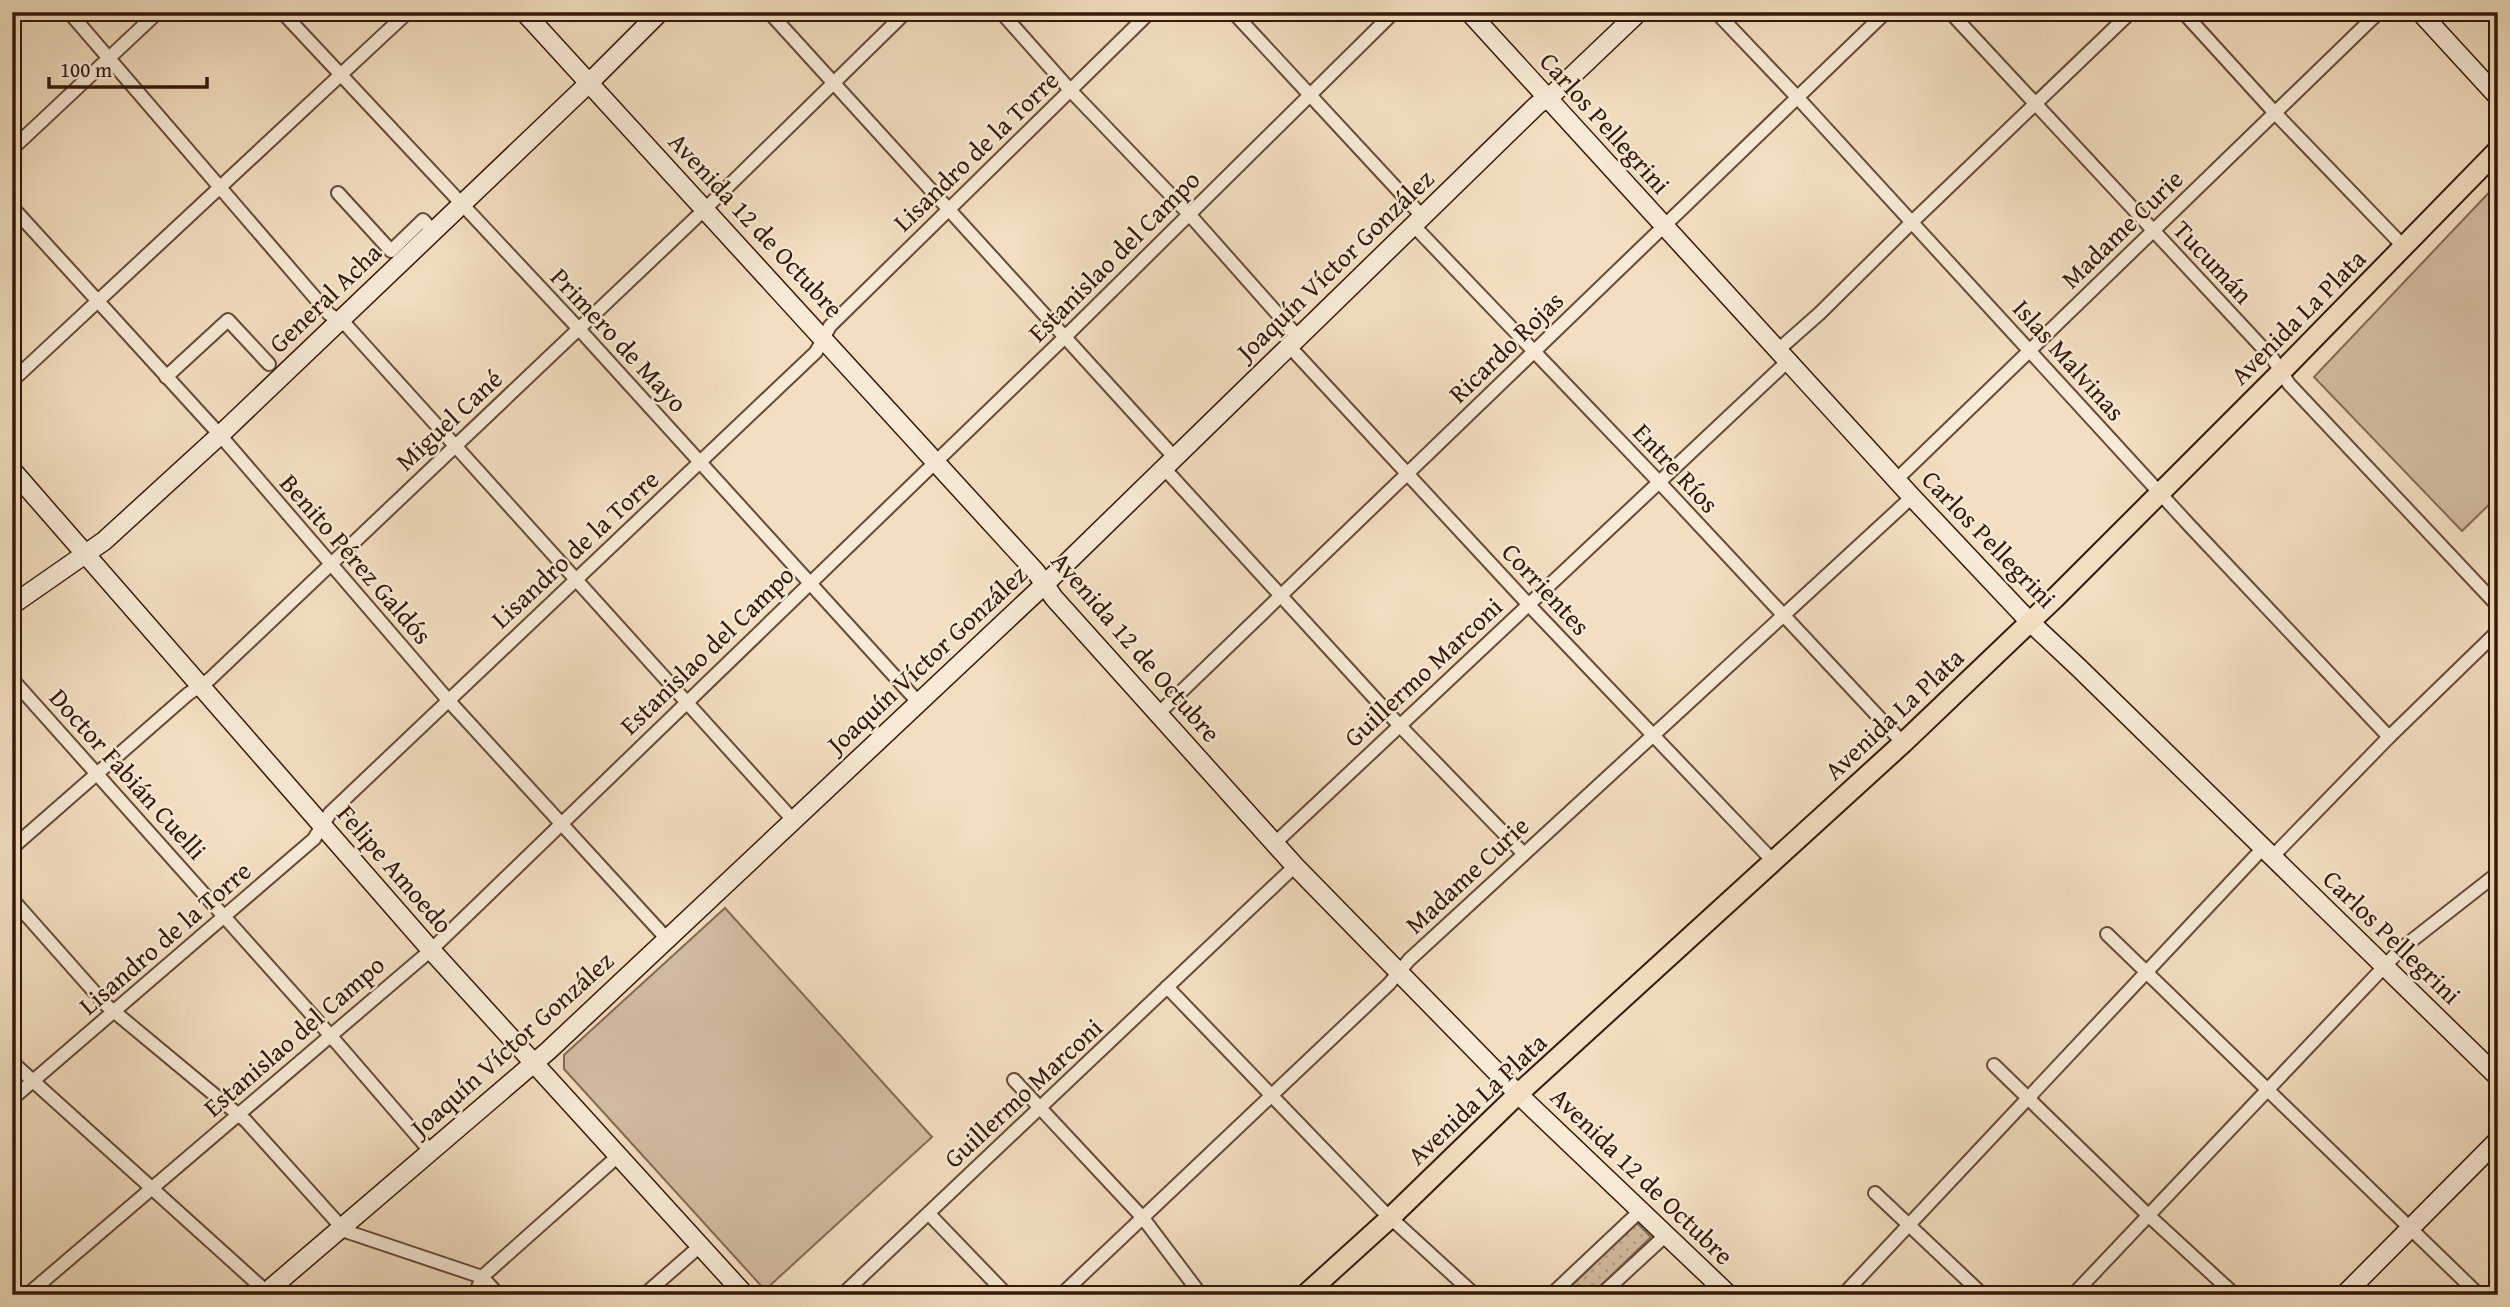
<svg xmlns="http://www.w3.org/2000/svg" width="2510" height="1307" font-family="'Gentium Book Plus',serif">
<style>
.grass{fill:#d2bca1;stroke:#836a54;stroke-width:2}
.park{fill:url(#park-dots);stroke:#836a54;stroke-width:2}
.lines{fill:none;stroke-linecap:round;stroke-linejoin:round}
.street-casing{stroke:#644a36;stroke-width:16}
.secondary-casing{stroke:#341808;stroke-width:21}
.primary-casing{stroke:#341808;stroke-width:23}
.street{stroke:#f7ead6;stroke-width:12}
.secondary{stroke:#f7ead6;stroke-width:18}
.primary{stroke:#f2dec0;stroke-width:19}
.labels{text-anchor:middle;stroke-width:5;stroke-linejoin:round;paint-order:stroke}
.street-label{font-size:26px;fill:#341808;stroke:#f7ead6}
</style>
<defs>
<pattern id="park-dots" width="8" height="8" patternUnits="userSpaceOnUse" patternTransform="scale(1.75)"><rect width="8" height="8" fill="#d2bca1"/><path d="M2 2h.1M6 6h.1" fill="none" stroke="#b5a189" stroke-width="1.8" stroke-linecap="round"/></pattern>
</defs>
<rect width="100%" height="100%" fill="#f2dec0"/>
<filter id="stains"><feTurbulence type="fractalNoise" baseFrequency=".00286" numOctaves="4"/><feColorMatrix values="0 0 0 0 .2 0 0 0 0 .09 0 0 0 0 .02 0 0 0 .5 -.17"/></filter>
<radialGradient id="worn" r=".72"><stop offset=".6" stop-color="#630" stop-opacity="0"/><stop offset="1" stop-color="#630" stop-opacity=".3"/></radialGradient>
<g class="grass">
<polygon points="2498,183 2498,496 2462,531 2314,377"/>
<polygon points="725,908 932,1137 765,1290 564,1069 564,1055"/>
</g>
<polygon class="park" points="1637,1223 1651,1237 1591,1295 1562,1295"/>
<g class="lines">
<defs>
<g id="street">
<polyline points="69,12 329,314 347,326 793,820"/>
<polyline points="282,12 579,329 918,702"/>
<polyline points="769,12 1174,457"/>
<polyline points="1001,12 1071,91 1189,214 1298,337"/>
<polyline points="1233,12 1423,217"/>
<polyline points="1716,12 1797,97 2190,526 2389,737"/>
<polyline points="1950,12 2273,359 2289,384 2498,606"/>
<polyline points="2183,12 2275,113 2404,247"/>
<polyline points="12,149 158,12"/>
<polyline points="338,193 391,251 423,220 433,231"/>
<polyline points="12,207 220,435 448,700 667,939"/>
<polyline points="1414,226 1659,482 1903,743"/>
<polyline points="1289,346 1528,604 1773,861"/>
<polyline points="1777,351 1820,313 1911,223 2131,12"/>
<polyline points="166,377 228,320 269,364"/>
<polyline points="12,381 408,12"/>
<polyline points="1163,467 1400,726 1524,854"/>
<polyline points="1896,480 2379,12"/>
<polyline points="12,679 330,1035 431,1152"/>
<polyline points="1158,714 1886,12"/>
<polyline points="1275,843 1787,362"/>
<polyline points="12,848 188,694 210,679 705,209 906,12"/>
<polyline points="2273,856 2389,737 2498,631"/>
<polyline points="12,899 105,1004 246,1121 345,1231 482,1277 499,1295"/>
<polyline points="2107,934 2479,1295"/>
<polyline points="1167,987 1381,1209 1475,1295"/>
<polyline points="12,1062 270,1295"/>
<polyline points="1994,1065 2148,1215 2235,1295"/>
<polyline points="1014,1080 1143,1218 1201,1295"/>
<polyline points="12,1099 314,839 330,813 816,352 830,326 1150,12"/>
<polyline points="1875,1193 1983,1295"/>
<polyline points="929,1214 1007,1295"/>
<polyline points="27,1295 431,950 1066,336 1394,12"/>
<polyline points="475,1295 482,1277 618,1156"/>
<polyline points="644,1295 700,1246"/>
<polyline points="842,1295 1295,866"/>
<polyline points="1061,1295 1389,984 1409,960 1912,497"/>
<polyline points="1551,1295 1640,1211"/>
<polyline points="1601,1295 1666,1235"/>
<polyline points="1843,1295 2264,847"/>
<polyline points="2073,1295 2401,949 2498,873"/>
</g>
<g id="secondary">
<polyline points="524,12 1036,572 1054,598 1295,866 1518,1094 1729,1295"/>
<polyline points="1469,12 1912,497 2030,622 2079,668 2498,1077"/>
<polyline points="2420,12 2498,97"/>
<polyline points="12,470 431,950 745,1295"/>
<polyline points="12,605 104,541 220,435 589,83 660,12"/>
<polyline points="263,1295 548,1051 1045,584 1537,105 1554,93 1639,12"/>
<polyline points="2344,1295 2498,1140"/>
</g>
<polyline id="primary" points="1305,1295 1390,1218 1518,1094 1903,743 2054,599 2281,372 2498,150"/>
</defs>
<use href="#street" class="street-casing"/>
<use href="#secondary" class="secondary-casing"/>
<use href="#primary" class="primary-casing"/>
<use href="#street" class="street"/>
<use href="#secondary" class="secondary"/>
<use href="#primary" class="primary"/>
</g>
<g class="labels">
<g class="street-label">
<text transform="translate(1605 123) rotate(48)" y="9">Carlos Pellegrini</text>
<text transform="translate(976 151) rotate(-44)" y="9">Lisandro de la Torre</text>
<text transform="translate(756 225) rotate(47)" y="9">Avenida 12 de Octubre</text>
<text transform="translate(2122 229) rotate(-44)" y="9">Madame Curie</text>
<text transform="translate(1114 256) rotate(-45)" y="9">Estanislao del Campo</text>
<text transform="translate(2213 262) rotate(47)" y="9">Tucumán</text>
<text transform="translate(1335 265) rotate(-44)" y="9">Joaquín Víctor González</text>
<text transform="translate(325 298) rotate(-44)" y="9">General Acha</text>
<text transform="translate(2298 317) rotate(-45)" y="9">Avenida La Plata</text>
<text transform="translate(619 340) rotate(47)" y="9">Primero de Mayo</text>
<text transform="translate(1506 347) rotate(-44)" y="9">Ricardo Rojas</text>
<text transform="translate(2069 360) rotate(48)" y="9">Islas Malvinas</text>
<text transform="translate(449 420) rotate(-43)" y="9">Miguel Cané</text>
<text transform="translate(1676 468) rotate(47)" y="9">Entre Ríos</text>
<text transform="translate(1989 539) rotate(46)" y="9">Carlos Pellegrini</text>
<text transform="translate(575 549) rotate(-43)" y="9">Lisandro de la Torre</text>
<text transform="translate(356 559) rotate(49)" y="9">Benito Pérez Galdós</text>
<text transform="translate(1546 589) rotate(47)" y="9">Corrientes</text>
<text transform="translate(1136 647) rotate(49)" y="9">Avenida 12 de Octubre</text>
<text transform="translate(707 650) rotate(-44)" y="9">Estanislao del Campo</text>
<text transform="translate(927 659) rotate(-43)" y="9">Joaquín Víctor González</text>
<text transform="translate(1423 672) rotate(-43)" y="9">Guillermo Marconi</text>
<text transform="translate(1894 714) rotate(-43)" y="9">Avenida La Plata</text>
<text transform="translate(128 774) rotate(48)" y="9">Doctor Fabián Cuelli</text>
<text transform="translate(395 869) rotate(49)" y="9">Felipe Amoedo</text>
<text transform="translate(1467 875) rotate(-43)" y="9">Madame Curie</text>
<text transform="translate(2392 937) rotate(44)" y="9">Carlos Pellegrini</text>
<text transform="translate(165 938) rotate(-41)" y="9">Lisandro de la Torre</text>
<text transform="translate(294 1036) rotate(-41)" y="9">Estanislao del Campo</text>
<text transform="translate(512 1044) rotate(-42)" y="9">Joaquín Víctor González</text>
<text transform="translate(1023 1093) rotate(-43)" y="9">Guillermo Marconi</text>
<text transform="translate(1477 1099) rotate(-43)" y="9">Avenida La Plata</text>
<text transform="translate(1642 1176) rotate(44)" y="9">Avenida 12 de Octubre</text>
</g>
</g>
<rect width="2510" height="1307" fill="none" stroke="#f2dec0" stroke-width="42"/>
<rect x="14" y="14" width="2482" height="1279" fill="none" stroke="#341808" stroke-width="3.5"/>
<rect x="21" y="21" width="2468" height="1265" fill="none" stroke="#341808" stroke-width="2"/>
<path d="M49 77v10h158v-10" fill="none" stroke="#341808" stroke-width="3.5"/>
<text x="60" y="77" font-size="21" fill="#341808" stroke="#f7ead6" stroke-width="5" paint-order="stroke">100 m</text>
<rect width="100%" height="100%" filter="url(#stains)"/>
<rect width="100%" height="100%" fill="url(#worn)"/>
</svg>
